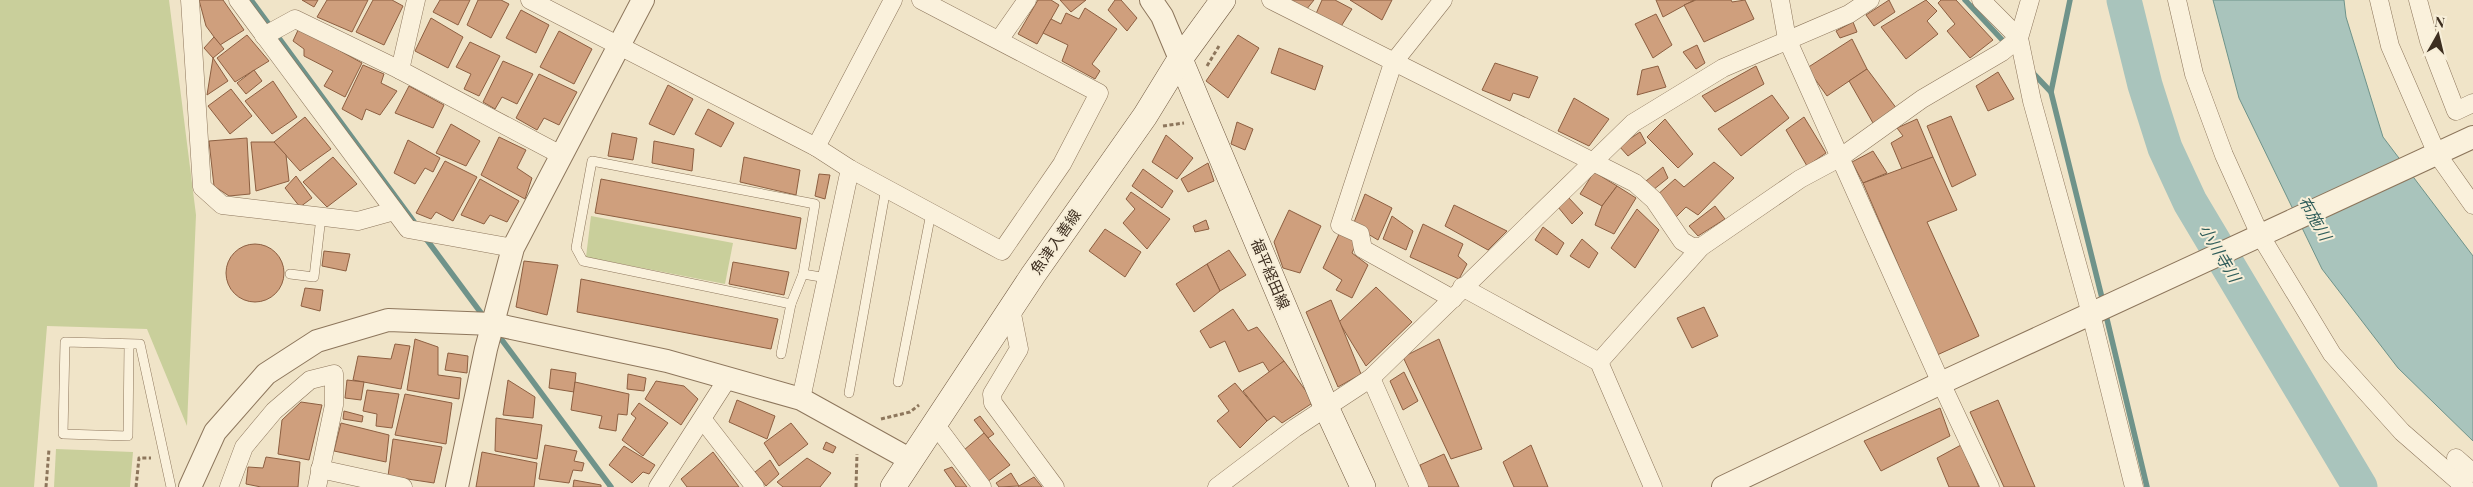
<svg xmlns="http://www.w3.org/2000/svg" width="2473" height="487" font-family="'Playfair Display','Noto Sans JP',serif">
<style>
.green{fill:#c9cf9b}
.water{fill:#a9c4bc;stroke:#6f938a}
.lines{fill:none;stroke-linecap:round;stroke-linejoin:round}
.stream{stroke:#6f938a;stroke-width:5.5}
.river{stroke:#a9c4bc;stroke-width:35}
.building{fill:#cf9f7d;stroke:#8d5f41}
.service-casing{stroke:#8d765c;stroke-width:10}
.minor-casing{stroke:#8d765c;stroke-width:19}
.tertiary-casing{stroke:#8d765c;stroke-width:24}
.secondary-casing{stroke:#6f573f;stroke-width:26}
.path{stroke:#8d765c;stroke-width:3;stroke-dasharray:4 2.5;stroke-linecap:butt}
.service{stroke:#faf1dc;stroke-width:9}
.minor{stroke:#faf1dc;stroke-width:18}
.tertiary{stroke:#faf1dc;stroke-width:22}
.secondary{stroke:#faf1dc;stroke-width:25}
.labels{text-anchor:middle;stroke-width:4;stroke-linejoin:round;paint-order:stroke}
.street-label{font-size:15px;fill:#3d2e20;stroke:#f7eed8}
.water-label{font-size:16px;font-style:italic;fill:#2f5d5a;stroke:#f7eed8}
</style>
<rect width="100%" height="100%" fill="#f0e4c8"/>
<g class="green">
<polygon points="0,0 169,0 196,215 187,426 147,329 47,326 34,487 0,487"/>
<polygon points="591,216 733,243 725,284 586,257"/>
<polygon points="56,449 133,452 130,487 54,487"/>
</g>
<polygon class="water" points="2213,0 2344,0 2346,17 2383,137 2473,256 2473,441 2398,368 2322,269 2239,98"/>
<g class="lines">
<g class="stream">
<polyline points="251,0 417,226"/>
<polyline points="1965,0 2006,44"/>
<polyline points="2031,71 2051,92 2103,302"/>
<polyline points="2051,92 2070,0"/>
<polyline points="424,236 484,317"/>
<polyline points="2105,311 2147,487"/>
<polyline points="496,332 611,487"/>
</g>
<polyline class="river" points="2124,0 2145,85 2165,148 2190,202 2360,487"/>
</g>
<g class="building">
<polygon points="199,0 223,0 244,30 220,45 206,26"/>
<polygon points="302,0 318,0 314,7"/>
<polygon points="327,0 368,0 352,32 317,17"/>
<polygon points="373,0 392,0 403,6 384,45 356,32"/>
<polygon points="440,0 470,0 458,25 433,12"/>
<polygon points="478,0 501,0 509,4 491,38 467,25"/>
<polygon points="1038,0 1051,0 1059,5 1037,44 1018,34"/>
<polygon points="1060,0 1086,0 1071,12"/>
<polygon points="1115,0 1121,0 1137,18 1127,31 1108,10"/>
<polygon points="1291,0 1314,0 1306,10"/>
<polygon points="1322,0 1335,0 1352,9 1340,28 1315,16"/>
<polygon points="1350,0 1392,0 1382,20"/>
<polygon points="1656,0 1694,0 1663,17"/>
<polygon points="1696,0 1731,0 1732,2 1745,0 1754,19 1704,42 1684,5"/>
<polygon points="1889,0 1895,12 1874,26 1866,15"/>
<polygon points="1926,0 1937,11 1927,21 1938,34 1906,59 1881,27"/>
<polygon points="1941,0 1956,0 1993,40 1970,58 1947,31 1955,24 1938,3"/>
<polygon points="1085,8 1117,29 1092,64 1100,71 1095,79 1062,61 1068,45 1043,33 1051,19 1061,24 1066,13 1079,19"/>
<polygon points="521,10 549,25 536,53 506,38"/>
<polygon points="1656,14 1672,45 1653,58 1635,24"/>
<polygon points="431,18 463,37 448,68 415,51"/>
<polygon points="1853,22 1857,32 1840,38 1836,31"/>
<polygon points="299,28 362,63 345,97 324,86 333,71 304,56 304,49 293,41"/>
<polygon points="559,31 592,49 574,84 540,67"/>
<polygon points="247,35 269,61 235,82 217,58"/>
<polygon points="1238,35 1259,48 1228,98 1206,81"/>
<polygon points="214,37 224,49 213,58 204,48"/>
<polygon points="1852,39 1867,69 1827,96 1807,68"/>
<polygon points="470,42 500,56 479,96 464,89 471,74 456,67"/>
<polygon points="1697,45 1705,63 1696,69 1683,52"/>
<polygon points="1279,48 1323,66 1315,90 1271,73"/>
<polygon points="213,58 228,81 207,95"/>
<polygon points="503,61 533,74 517,104 502,97 495,109 483,102"/>
<polygon points="1495,63 1538,77 1529,98 1513,93 1510,101 1482,90"/>
<polygon points="363,65 384,74 381,83 397,91 380,115 366,109 362,120 342,109"/>
<polygon points="1658,66 1666,87 1637,95 1642,70"/>
<polygon points="1756,66 1764,84 1715,112 1702,96"/>
<polygon points="1867,69 1897,109 1873,123 1849,81"/>
<polygon points="254,70 262,81 246,94 237,83"/>
<polygon points="1998,72 2014,99 1988,111 1976,86"/>
<polygon points="539,74 577,92 559,125 544,118 537,130 516,118"/>
<polygon points="273,81 297,117 272,134 245,101"/>
<polygon points="668,85 693,99 674,135 649,124"/>
<polygon points="409,86 444,105 433,128 395,113"/>
<polygon points="231,89 252,116 230,134 208,106"/>
<polygon points="1772,95 1789,118 1741,156 1718,129"/>
<polygon points="1574,98 1609,119 1589,146 1558,131"/>
<polygon points="708,109 734,123 721,147 695,134"/>
<polygon points="1951,116 1976,175 1952,187 1927,126"/>
<polygon points="305,117 331,149 300,171 274,142"/>
<polygon points="1804,117 1826,153 1807,166 1786,130"/>
<polygon points="1665,119 1693,154 1678,168 1647,137"/>
<polygon points="1917,119 1933,157 1902,169 1891,143 1903,136 1897,128"/>
<polygon points="1237,122 1253,129 1245,150 1231,144"/>
<polygon points="451,124 480,141 466,166 436,153"/>
<polygon points="1640,132 1646,143 1628,156 1619,146"/>
<polygon points="612,133 637,138 633,160 608,156"/>
<polygon points="1166,135 1193,158 1177,179 1152,162"/>
<polygon points="499,137 526,150 517,168 532,178 525,199 481,175"/>
<polygon points="247,138 250,194 229,196 214,186 209,141"/>
<polygon points="408,140 440,158 433,172 425,168 415,184 394,173"/>
<polygon points="654,141 694,149 692,171 652,163"/>
<polygon points="251,142 274,142 286,155 289,181 256,191"/>
<polygon points="1873,151 1887,173 1863,183 1852,162"/>
<polygon points="333,157 357,184 327,207 303,182"/>
<polygon points="744,157 800,170 796,195 740,182"/>
<polygon points="1933,157 1957,210 1927,222 1979,336 1937,355 1863,183"/>
<polygon points="445,161 477,177 453,221 436,212 431,219 416,213"/>
<polygon points="1714,162 1734,178 1698,215 1686,207 1675,218 1656,196 1675,179 1684,187"/>
<polygon points="1208,163 1214,181 1188,192 1181,179"/>
<polygon points="1663,167 1668,178 1653,190 1646,181"/>
<polygon points="1143,169 1173,191 1162,208 1132,186"/>
<polygon points="1594,172 1617,186 1602,206 1580,194"/>
<polygon points="819,174 830,175 825,199 815,196"/>
<polygon points="296,176 312,198 300,207 285,188"/>
<polygon points="480,179 519,201 507,222 490,215 484,224 461,215"/>
<polygon points="601,179 801,218 796,249 595,213"/>
<polygon points="1617,186 1636,198 1614,234 1595,225 1602,206"/>
<polygon points="1131,192 1170,219 1147,249 1123,223 1135,209 1126,199"/>
<polygon points="1365,194 1392,208 1378,240 1353,225"/>
<polygon points="1568,197 1583,213 1572,224 1558,207"/>
<polygon points="1454,205 1507,231 1488,250 1445,226"/>
<polygon points="1715,206 1725,219 1698,236 1689,226"/>
<polygon points="1637,209 1659,230 1635,268 1611,248"/>
<polygon points="1289,210 1321,226 1300,273 1283,268 1274,242"/>
<polygon points="1392,216 1413,231 1406,250 1383,239"/>
<polygon points="1206,220 1209,229 1195,232 1193,226"/>
<polygon points="1423,224 1463,244 1458,256 1467,264 1459,279 1410,257"/>
<polygon points="1543,227 1564,243 1557,255 1535,240"/>
<polygon points="1105,229 1141,252 1125,277 1089,251"/>
<polygon points="1340,232 1357,241 1352,253 1368,265 1352,298 1336,290 1342,280 1323,268"/>
<polygon points="1582,239 1598,253 1589,268 1570,256"/>
<circle cx="255" cy="273" r="29"/>
<polygon points="1229,250 1246,275 1220,291 1207,264"/>
<polygon points="324,251 350,254 346,271 322,266"/>
<polygon points="524,261 558,265 547,315 516,307"/>
<polygon points="733,262 789,272 784,295 729,284"/>
<polygon points="1207,264 1220,291 1194,312 1176,284"/>
<polygon points="581,279 778,319 771,349 577,312"/>
<polygon points="1376,287 1412,322 1366,366 1339,322"/>
<polygon points="305,288 323,290 320,311 301,306"/>
<polygon points="1331,300 1361,374 1338,387 1306,312"/>
<polygon points="1704,307 1718,336 1692,348 1677,318"/>
<polygon points="1233,309 1248,331 1257,327 1284,361 1270,373 1263,362 1239,372 1225,341 1210,348 1200,331"/>
<polygon points="415,339 438,347 438,375 461,378 459,399 407,390"/>
<polygon points="1439,339 1482,449 1451,459 1403,357"/>
<polygon points="395,344 410,346 401,389 353,380 358,356 391,359"/>
<polygon points="448,353 468,356 467,373 445,370"/>
<polygon points="1284,361 1314,402 1282,423 1274,416 1267,421 1243,391"/>
<polygon points="551,369 576,373 574,392 549,388"/>
<polygon points="1404,372 1418,401 1403,410 1390,381"/>
<polygon points="628,374 646,378 644,391 627,389"/>
<polygon points="347,380 364,382 361,400 345,398"/>
<polygon points="508,380 535,397 533,418 503,415"/>
<polygon points="656,381 684,386 698,399 681,425 645,399"/>
<polygon points="575,382 629,394 627,415 618,414 616,431 599,428 602,416 571,410"/>
<polygon points="1235,383 1267,421 1240,448 1217,421 1229,411 1218,396"/>
<polygon points="367,390 399,394 392,428 376,426 377,414 363,411"/>
<polygon points="405,394 452,403 446,444 395,435"/>
<polygon points="737,400 775,416 767,439 729,422"/>
<polygon points="1998,400 2035,487 2004,487 1970,412"/>
<polygon points="301,402 322,405 309,460 278,454 282,420"/>
<polygon points="639,403 668,423 643,456 622,440 636,418 631,414"/>
<polygon points="1940,408 1950,436 1881,471 1864,441"/>
<polygon points="344,411 363,416 362,422 343,419"/>
<polygon points="980,416 994,434 988,438 974,420"/>
<polygon points="496,418 542,425 537,459 495,451"/>
<polygon points="341,423 389,435 386,462 334,451"/>
<polygon points="791,423 808,444 779,466 764,443"/>
<polygon points="984,433 1010,465 987,482 964,450"/>
<polygon points="393,439 442,447 434,483 388,476"/>
<polygon points="826,442 836,447 833,453 823,449"/>
<polygon points="545,445 577,451 574,461 584,463 582,471 573,470 569,483 539,479"/>
<polygon points="1531,445 1548,487 1514,487 1503,462"/>
<polygon points="1961,445 1979,487 1949,487 1937,458"/>
<polygon points="624,446 655,465 649,474 643,472 632,483 609,465"/>
<polygon points="482,452 537,463 534,487 476,487"/>
<polygon points="713,452 739,487 687,487 681,479"/>
<polygon points="1444,454 1459,487 1428,487 1420,465"/>
<polygon points="266,457 300,462 298,487 261,487 246,484 248,467 263,468"/>
<polygon points="807,458 831,473 820,487 783,487 777,482"/>
<polygon points="770,460 779,474 766,486 755,472"/>
<polygon points="952,467 967,487 956,487 944,470"/>
<polygon points="1011,473 1019,486 999,487 996,483"/>
<polygon points="1034,477 1042,487 1018,487 1019,486"/>
<polygon points="574,480 601,485 601,487 573,487"/>
</g>
<g class="lines">
<defs>
<g id="service">
<polyline points="290,274 314,277 321,217"/>
<polyline points="791,304 803,274"/>
<polyline points="129,344 128,436 63,434 65,342 140,344 171,487"/>
<polyline points="781,354 791,304 583,261 576,248 592,161 815,204 803,274 827,278"/>
<polyline points="898,382 931,213"/>
<polyline points="849,393 886,188"/>
</g>
<g id="minor">
<polyline points="190,0 202,187 222,205 358,221 394,211"/>
<polyline points="238,0 408,229 513,248"/>
<polyline points="416,0 400,70 561,155"/>
<polyline points="530,0 816,147 850,169 1002,251 1062,164 1099,93 921,0"/>
<polyline points="1271,0 1635,183 1654,200 1682,241 1692,247 1701,247 1800,179 1841,157 1922,99 2002,52 2019,38"/>
<polyline points="1443,0 1393,63 1340,225 1360,234 1363,249 1453,299"/>
<polyline points="1780,0 1787,39 1941,383 1990,487"/>
<polyline points="1981,0 2019,38"/>
<polyline points="2030,0 2019,38 2032,101 2091,314 2134,487"/>
<polyline points="2177,0 2194,74 2224,155 2260,235 2332,354 2402,432 2465,487"/>
<polyline points="2379,0 2390,46 2437,154 2473,205"/>
<polyline points="2418,0 2429,41 2456,111 2473,103"/>
<polyline points="264,36 295,19 400,70"/>
<polyline points="999,40 1027,0"/>
<polyline points="816,147 893,0"/>
<polyline points="1462,287 1599,362 1653,487"/>
<polyline points="1011,309 1019,349 992,394 993,403 1055,487"/>
<polyline points="1599,362 1701,247"/>
<polyline points="1371,378 1419,487"/>
<polyline points="801,399 850,169"/>
<polyline points="703,420 755,487"/>
<polyline points="935,424 982,487"/>
<polyline points="2456,458 2473,473"/>
<polyline points="320,469 403,487"/>
<polyline points="229,487 244,447 274,411 310,380 334,374 334,405 317,487"/>
<polyline points="658,487 728,378"/>
<polyline points="1217,487 1295,428 1371,378 1633,123 1723,68 1849,14 1870,0"/>
</g>
<g id="tertiary">
<polyline points="1151,0 1162,16 1180,59"/>
<polyline points="190,487 215,432 266,374 317,341 388,320 493,324 667,361 801,399 911,460"/>
<polyline points="457,487 486,349 513,248 643,0"/>
<polyline points="1723,487 1941,383 2473,137"/>
</g>
<g id="secondary">
<polyline points="1180,59 1327,409 1363,487"/>
<polyline points="893,487 1033,275 1145,116 1180,59 1223,0"/>
</g>
</defs>
<use href="#service" class="service-casing"/>
<use href="#minor" class="minor-casing"/>
<use href="#tertiary" class="tertiary-casing"/>
<use href="#secondary" class="secondary-casing"/>
<g class="path">
<polyline points="1207,66 1219,46"/>
<polyline points="1163,126 1184,123"/>
<polyline points="881,419 910,412 919,405"/>
<polyline points="46,487 49,449"/>
<polyline points="136,487 139,458 151,458"/>
<polyline points="856,487 857,454"/>
</g>
<use href="#service" class="service"/>
<use href="#minor" class="minor"/>
<use href="#tertiary" class="tertiary"/>
<use href="#secondary" class="secondary"/>
</g>
<g class="labels">
<g class="street-label">
<text transform="translate(1056 242) rotate(-55)" y="5">魚津入善線</text>
<text transform="translate(1270 274) rotate(67)" y="5">福平経田線</text>
</g>
<g class="water-label">
<text transform="translate(2315 218) rotate(60)" y="6">布施川</text>
<text transform="translate(2220 253) rotate(59)" y="6">小川寺川</text>
</g>
</g>
<g transform="translate(2438 35) rotate(8)" stroke="#f7eed8" stroke-width="4" paint-order="stroke">
<path d="M0-4L9 19L0 12L-9 19Z" fill="#3d2e20"/>
<text y="-8" font-size="14" font-weight="bold" text-anchor="middle" fill="#3d2e20">N</text>
</g>
</svg>
